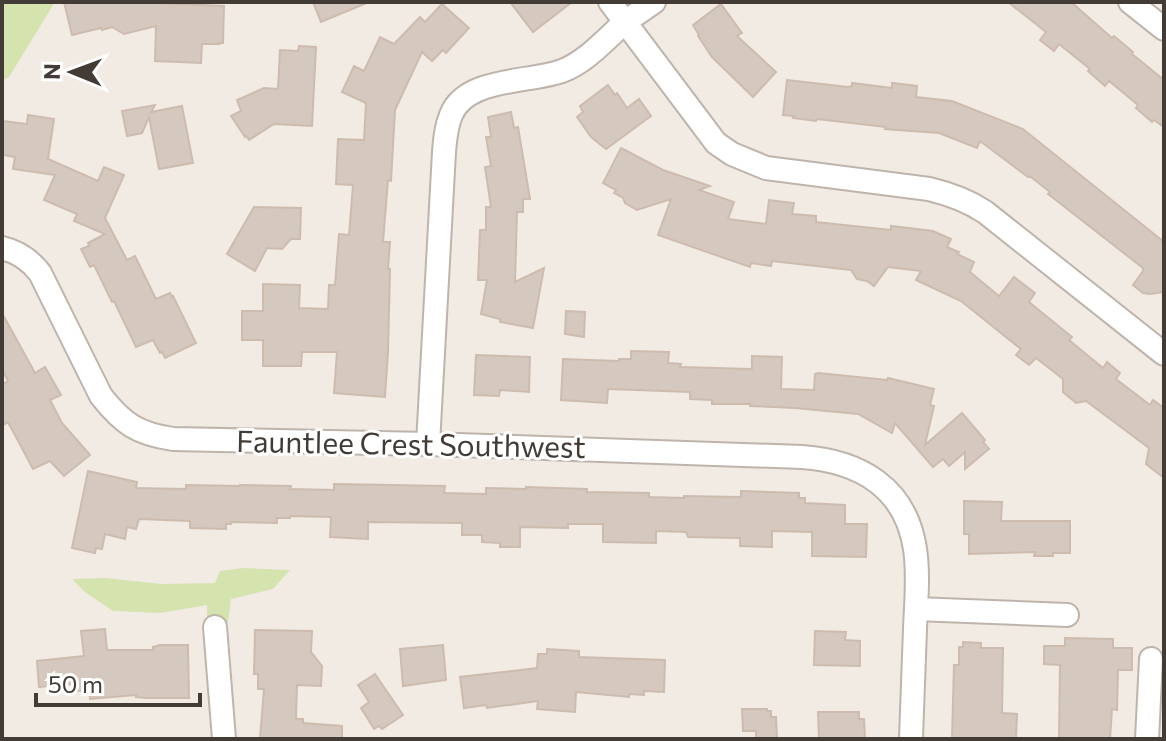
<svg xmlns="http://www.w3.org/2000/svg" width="1166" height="741" font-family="Commissioner,sans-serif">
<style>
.green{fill:#d5e4af}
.building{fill:#d5c8be;stroke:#cdbcae;stroke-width:2}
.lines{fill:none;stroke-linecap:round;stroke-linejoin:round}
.street-casing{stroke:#bfb4ab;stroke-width:26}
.street{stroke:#fff;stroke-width:22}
.labels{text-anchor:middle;stroke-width:6;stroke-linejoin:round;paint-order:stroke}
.street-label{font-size:30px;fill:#433b35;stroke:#fff}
</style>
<rect width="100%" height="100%" fill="#f1ebe4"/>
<g class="green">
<polygon points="2,2 55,2 9,77 2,81"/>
<polygon points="243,568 290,570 273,589 231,599 228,622 207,624 207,605 160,613 113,611 85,592 72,579 106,578 161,584 215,583 220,571"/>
</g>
<g class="building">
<polygon points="64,2 137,2 224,6 223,43 219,43 219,44 202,44 201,63 155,61 156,26 124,34 112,27 102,30 101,28 72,35"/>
<polygon points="313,2 369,2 321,22"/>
<polygon points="510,2 572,2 533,32"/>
<polygon points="1008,2 1071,2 1112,38 1114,36 1133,52 1132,54 1164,80 1164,127 1154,120 1152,122 1136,108 1138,105 1109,81 1105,86 1088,71 1090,69 1059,44 1054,51 1040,40 1046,32"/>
<polygon points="442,4 469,28 446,53 443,50 432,61 422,52 395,110 391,181 388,180 383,242 390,242 388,269 390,269 388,352 385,397 334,393 337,352 302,352 301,366 263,366 263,340 242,340 242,311 263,311 263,284 300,285 299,308 328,309 329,285 335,285 339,234 349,235 353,185 336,184 338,139 364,140 366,103 342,92 354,66 364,71 380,37 394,44 420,17 425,22"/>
<polygon points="721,4 742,33 737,36 776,72 753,97 712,57 698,36 699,35 693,25"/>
<polygon points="299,46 316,47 312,126 274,124 249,140 246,136 245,137 231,116 241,111 237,100 264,88 278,89 280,50 298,51"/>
<polygon points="787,80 848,87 852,86 852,83 892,88 892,83 917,86 916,97 952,101 1023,129 1164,242 1164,292 1150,294 1143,293 1133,285 1143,271 1143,268 1048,194 1050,192 1031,177 1028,177 980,141 977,148 939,133 885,129 886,127 817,119 816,121 793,118 794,116 783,115"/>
<polygon points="608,85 615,95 617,93 627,108 639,99 651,116 606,149 591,137 577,117 583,112 580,106"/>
<polygon points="155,105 151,112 182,106 193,163 159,169 149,117 142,133 127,136 122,111"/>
<polygon points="511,112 514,128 518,127 530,199 523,199 523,212 517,212 515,282 544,268 533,328 500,322 500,319 481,314 487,280 478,280 480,230 486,230 486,207 491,207 485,167 491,166 486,137 491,137 488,117"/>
<polygon points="28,115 54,119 48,159 98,181 104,167 124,175 105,218 127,260 135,256 156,299 170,293 172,297 173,296 196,343 165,358 162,352 160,353 153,340 136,347 114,301 112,302 94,265 90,267 81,249 89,246 88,243 105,234 74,221 77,214 44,200 55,175 13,169 15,157 2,155 2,121 27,124"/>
<polygon points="621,148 663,170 710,186 699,190 734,202 728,219 766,224 769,200 794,203 792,214 816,216 816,222 891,230 891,226 933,231 951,239 947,247 959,252 957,254 974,262 970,272 999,296 1014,277 1035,293 1029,302 1072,337 1069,340 1103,368 1107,362 1120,373 1116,379 1150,405 1153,400 1164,408 1164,478 1146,464 1149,448 1086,401 1076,403 1063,392 1063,379 1036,358 1029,365 1016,355 1021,349 961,301 916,280 921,271 888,267 874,286 867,281 857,279 851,270 772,261 771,266 751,263 750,267 658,235 671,199 637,210 625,203 623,198 614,193 616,190 603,183"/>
<polygon points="254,207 301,208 300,239 291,239 282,249 267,248 255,271 227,254"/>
<polygon points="566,311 585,312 584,337 565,334"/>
<polygon points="2,313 35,373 45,367 61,395 50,400 62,423 90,455 64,476 50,461 33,469 8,422 2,426 2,385 8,381 2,369"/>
<polygon points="631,351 669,352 668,363 681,364 680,367 752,369 752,356 782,357 781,389 814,390 815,374 818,373 887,380 888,378 934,389 930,405 934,406 925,445 962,413 985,440 983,442 989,449 965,469 965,452 949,466 943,459 933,467 895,423 892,433 858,414 795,408 750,406 750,404 712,404 712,400 690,399 690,392 608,389 607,403 561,400 563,359 619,361 619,359 631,359"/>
<polygon points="476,355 530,357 529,392 500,390 499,396 474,395"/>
<polygon points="88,471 137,482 136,488 186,489 186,485 240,486 240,485 291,486 290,489 334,490 334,484 445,486 444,493 486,494 486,488 526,489 526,487 587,489 587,492 649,493 649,497 684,498 684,496 741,497 741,491 799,493 799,498 805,498 805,503 845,505 845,524 867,524 866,557 812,556 812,532 772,531 772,547 740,546 740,538 688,537 686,532 656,531 656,543 603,542 603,524 568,524 568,528 520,527 520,547 500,547 500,543 482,542 482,535 462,535 462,523 368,522 368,539 330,537 331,517 290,516 290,518 277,518 277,523 231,522 231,524 226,524 226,529 190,528 190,521 139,519 136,529 127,527 125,539 105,534 102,549 96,548 95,553 72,548"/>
<polygon points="964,501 1002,502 1001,521 1070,521 1070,553 1053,553 1053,556 1034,556 1035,552 969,554 969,534 964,534"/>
<polygon points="105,629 107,650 153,650 153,647 160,645 188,645 189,698 147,698 136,697 136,695 90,699 89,690 77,691 71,684 39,687 37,661 84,656 81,631"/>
<polygon points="255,630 312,631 311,652 322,666 321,686 297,685 296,719 303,719 303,723 342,726 342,739 260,739 264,689 258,689 258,674 254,674"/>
<polygon points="815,631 846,632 845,640 860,641 860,666 814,665"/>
<polygon points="1065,638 1113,639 1113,648 1132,648 1132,670 1118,670 1117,710 1112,709 1110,739 1059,739 1060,665 1044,664 1044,646 1065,646"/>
<polygon points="963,642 981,643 981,648 1003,648 1002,713 1017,714 1016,739 952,739 954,665 959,665 959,647 963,647"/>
<polygon points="443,645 446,680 403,686 400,649"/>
<polygon points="547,649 579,651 579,657 665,660 664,692 644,691 644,695 629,694 629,697 576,692 575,712 537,709 538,701 487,708 486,705 464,708 460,677 537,668 538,654 547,654"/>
<polygon points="375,674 403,715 382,729 379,726 374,729 361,708 369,702 358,685"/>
<polygon points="742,709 767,709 767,711 771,711 771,717 776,717 777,738 756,738 756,731 743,731"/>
<polygon points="818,712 859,712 859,719 864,719 865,739 819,739"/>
</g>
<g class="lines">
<defs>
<g id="street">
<path d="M 654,2 L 625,22 L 716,143 L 732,154 L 766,168 L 929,189 C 950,194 967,200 985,212 L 1164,354"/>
<polyline points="1130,2 1164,29"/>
<path d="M 2,248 C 19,252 30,260 40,273 L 101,396 C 123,424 138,434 173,439 L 428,444 L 802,457 C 860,461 906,488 915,549 C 919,575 916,602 915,629 C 914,665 912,702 911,739"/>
<path d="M 428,444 L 444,152 C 445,139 446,127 451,115 C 466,77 529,83 562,71 C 586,62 606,39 625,22 L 610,2"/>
<polyline points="916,609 1067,615"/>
<polyline points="215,627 224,739"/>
<polyline points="1147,739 1151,659"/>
</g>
</defs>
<use href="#street" class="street-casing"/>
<use href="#street" class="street"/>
</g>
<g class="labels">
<g class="street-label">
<text transform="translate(411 445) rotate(1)" y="10">Fauntlee Crest Southwest</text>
</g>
</g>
<rect width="1166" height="741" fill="none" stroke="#433b35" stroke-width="8"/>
<g transform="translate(72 72) rotate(271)" stroke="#ffffff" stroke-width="6" paint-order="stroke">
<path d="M0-6L14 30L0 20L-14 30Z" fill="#433b35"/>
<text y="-12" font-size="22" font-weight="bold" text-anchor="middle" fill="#433b35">N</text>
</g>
<path d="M36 693v12h164v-12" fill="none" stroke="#433b35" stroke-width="4"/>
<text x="48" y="693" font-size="24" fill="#433b35" stroke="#ffffff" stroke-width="6" paint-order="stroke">50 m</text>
</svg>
